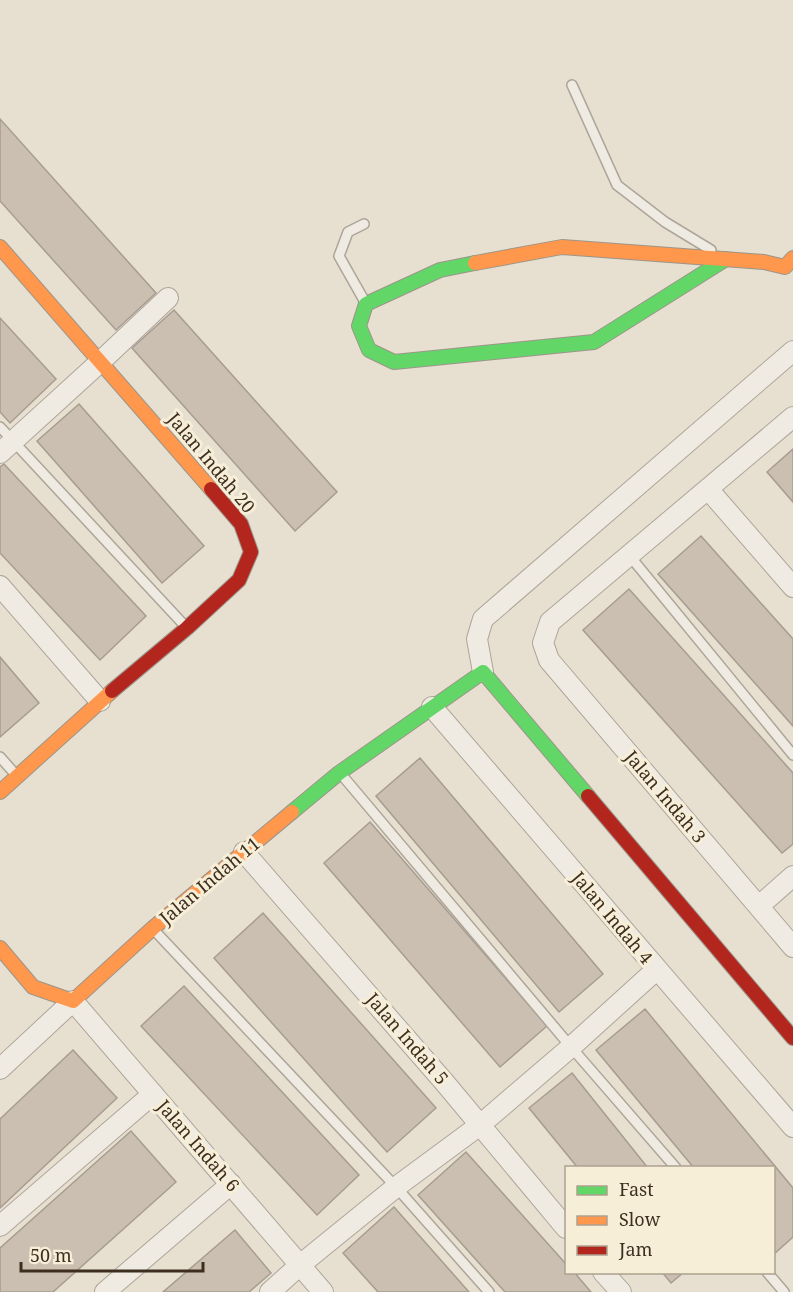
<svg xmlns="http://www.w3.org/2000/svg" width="793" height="1292" font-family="'Noto Serif',serif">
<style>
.building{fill:#cbbfb2;stroke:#a89c90;stroke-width:1.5}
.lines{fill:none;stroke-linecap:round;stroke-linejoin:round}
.lane-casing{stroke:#ada599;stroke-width:12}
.street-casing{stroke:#ada599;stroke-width:22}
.fast-casing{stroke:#9c958a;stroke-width:16}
.slow-casing{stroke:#9c958a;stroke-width:16}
.jam-casing{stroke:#9c958a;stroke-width:16}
.lane{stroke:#efebe3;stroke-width:9}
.street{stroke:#efebe3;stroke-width:20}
.fast{stroke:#63d668;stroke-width:14}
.slow{stroke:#ff974d;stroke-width:14}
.jam{stroke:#b3261e;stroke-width:14}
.labels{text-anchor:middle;stroke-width:6;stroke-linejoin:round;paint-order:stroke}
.street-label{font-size:18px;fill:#3d2e20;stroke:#f7eed8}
</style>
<rect width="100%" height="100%" fill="#e7e0d1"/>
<g class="building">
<polygon points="0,119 156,293 116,330 0,201"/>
<polygon points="174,310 337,492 295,531 132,348"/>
<polygon points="0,318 56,379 10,423 0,412"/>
<polygon points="79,404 204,546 162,583 37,441"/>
<polygon points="793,449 793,502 767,472"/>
<polygon points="4,464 146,616 100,660 0,553 0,467"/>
<polygon points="701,536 793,639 793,726 658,574"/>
<polygon points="629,589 793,773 793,844 782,853 583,630"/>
<polygon points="0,657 39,703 0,737"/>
<polygon points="420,758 603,974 559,1012 376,796"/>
<polygon points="370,822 547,1026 500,1067 324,863"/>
<polygon points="263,913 436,1108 387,1152 214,958"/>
<polygon points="184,986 359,1175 317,1215 141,1026"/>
<polygon points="645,1009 793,1188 793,1237 774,1254 774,1168 694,1168 596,1050"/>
<polygon points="73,1050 117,1098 0,1208 0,1119"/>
<polygon points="572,1073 648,1168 578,1168 529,1108"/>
<polygon points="131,1131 176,1182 53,1292 0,1292 0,1248"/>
<polygon points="466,1152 566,1264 566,1272 574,1272 591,1292 505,1292 418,1195"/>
<polygon points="394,1207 469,1292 378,1292 343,1253"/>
<polygon points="235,1230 271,1273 249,1292 163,1292"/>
<polygon points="662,1272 684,1272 671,1283"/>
</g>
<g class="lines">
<defs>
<g id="lane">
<polyline points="572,85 617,185 665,222 711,250"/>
<polyline points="364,224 348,232 339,256 365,302"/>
<polyline points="0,427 185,626"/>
<polyline points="629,555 793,755"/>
<polyline points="0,757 16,775"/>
<polyline points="341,774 571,1047 676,1168"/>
<polyline points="154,930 396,1187 489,1292"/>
<polyline points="767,1272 784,1292"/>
</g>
<g id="street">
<polyline points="793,417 550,622 543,643 549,660 793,947"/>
<polyline points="0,453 100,362 168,298"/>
<polyline points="708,489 793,587"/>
<polyline points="0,586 100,701"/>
<polyline points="483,672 477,639 483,619 793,351"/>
<polyline points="432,707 793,1127"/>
<polyline points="244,852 445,1083 566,1228"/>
<polyline points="759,906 793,876"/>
<polyline points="0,1069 73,1001 323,1292"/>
<polyline points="0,1226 153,1094"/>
<polyline points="603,1272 621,1292"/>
<polyline points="105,1292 231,1184"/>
<polyline points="270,1292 300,1265 396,1187 480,1125 571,1047 656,970"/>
</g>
<g id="fast">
<polyline points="475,263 440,270 366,304 359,326 369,350 394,362 594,342 726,259"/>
<polyline points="292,812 339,773 483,672 588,796"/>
</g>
<g id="slow">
<polyline points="0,247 211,489"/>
<polyline points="475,263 562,247 764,262 785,267 793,258"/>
<polyline points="0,792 112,691"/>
<polyline points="0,948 33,987 73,1001 153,928 292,812"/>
</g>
<g id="jam">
<polyline points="112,691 187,628 239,580 251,552 241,524 211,489"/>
<polyline points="588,796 793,1038"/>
</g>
</defs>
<use href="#lane" class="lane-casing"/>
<use href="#street" class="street-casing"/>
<use href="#fast" class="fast-casing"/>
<use href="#slow" class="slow-casing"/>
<use href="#jam" class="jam-casing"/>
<use href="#lane" class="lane"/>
<use href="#street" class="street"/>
<use href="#fast" class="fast"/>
<use href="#slow" class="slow"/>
<use href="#jam" class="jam"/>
</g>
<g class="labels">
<g class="street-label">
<text transform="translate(211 463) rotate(50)" y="6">Jalan Indah 20</text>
<text transform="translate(665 797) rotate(50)" y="6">Jalan Indah 3</text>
<text transform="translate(210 881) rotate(-40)" y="6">Jalan Indah 11</text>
<text transform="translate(612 918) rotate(50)" y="6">Jalan Indah 4</text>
<text transform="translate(407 1039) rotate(49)" y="6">Jalan Indah 5</text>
<text transform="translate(198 1146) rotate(49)" y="6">Jalan Indah 6</text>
</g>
</g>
<rect x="565" y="1166" width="210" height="108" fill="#f7eed8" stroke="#ada18e" stroke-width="1.5"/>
<rect x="577" y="1186" width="30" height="9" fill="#63d668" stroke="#ada18e" stroke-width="1.5"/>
<text x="619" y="1196" font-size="18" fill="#3d2e20">Fast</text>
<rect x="577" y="1216" width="30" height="9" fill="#ff974d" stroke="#ada18e" stroke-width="1.5"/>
<text x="619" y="1226" font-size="18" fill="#3d2e20">Slow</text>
<rect x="577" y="1246" width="30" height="9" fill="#b3261e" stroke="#ada18e" stroke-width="1.5"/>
<text x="619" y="1256" font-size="18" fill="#3d2e20">Jam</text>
<path d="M21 1262v9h182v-9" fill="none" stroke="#3d2e20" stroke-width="3"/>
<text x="30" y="1262" font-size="18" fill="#3d2e20" stroke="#f7eed8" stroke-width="4.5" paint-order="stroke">50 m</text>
</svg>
